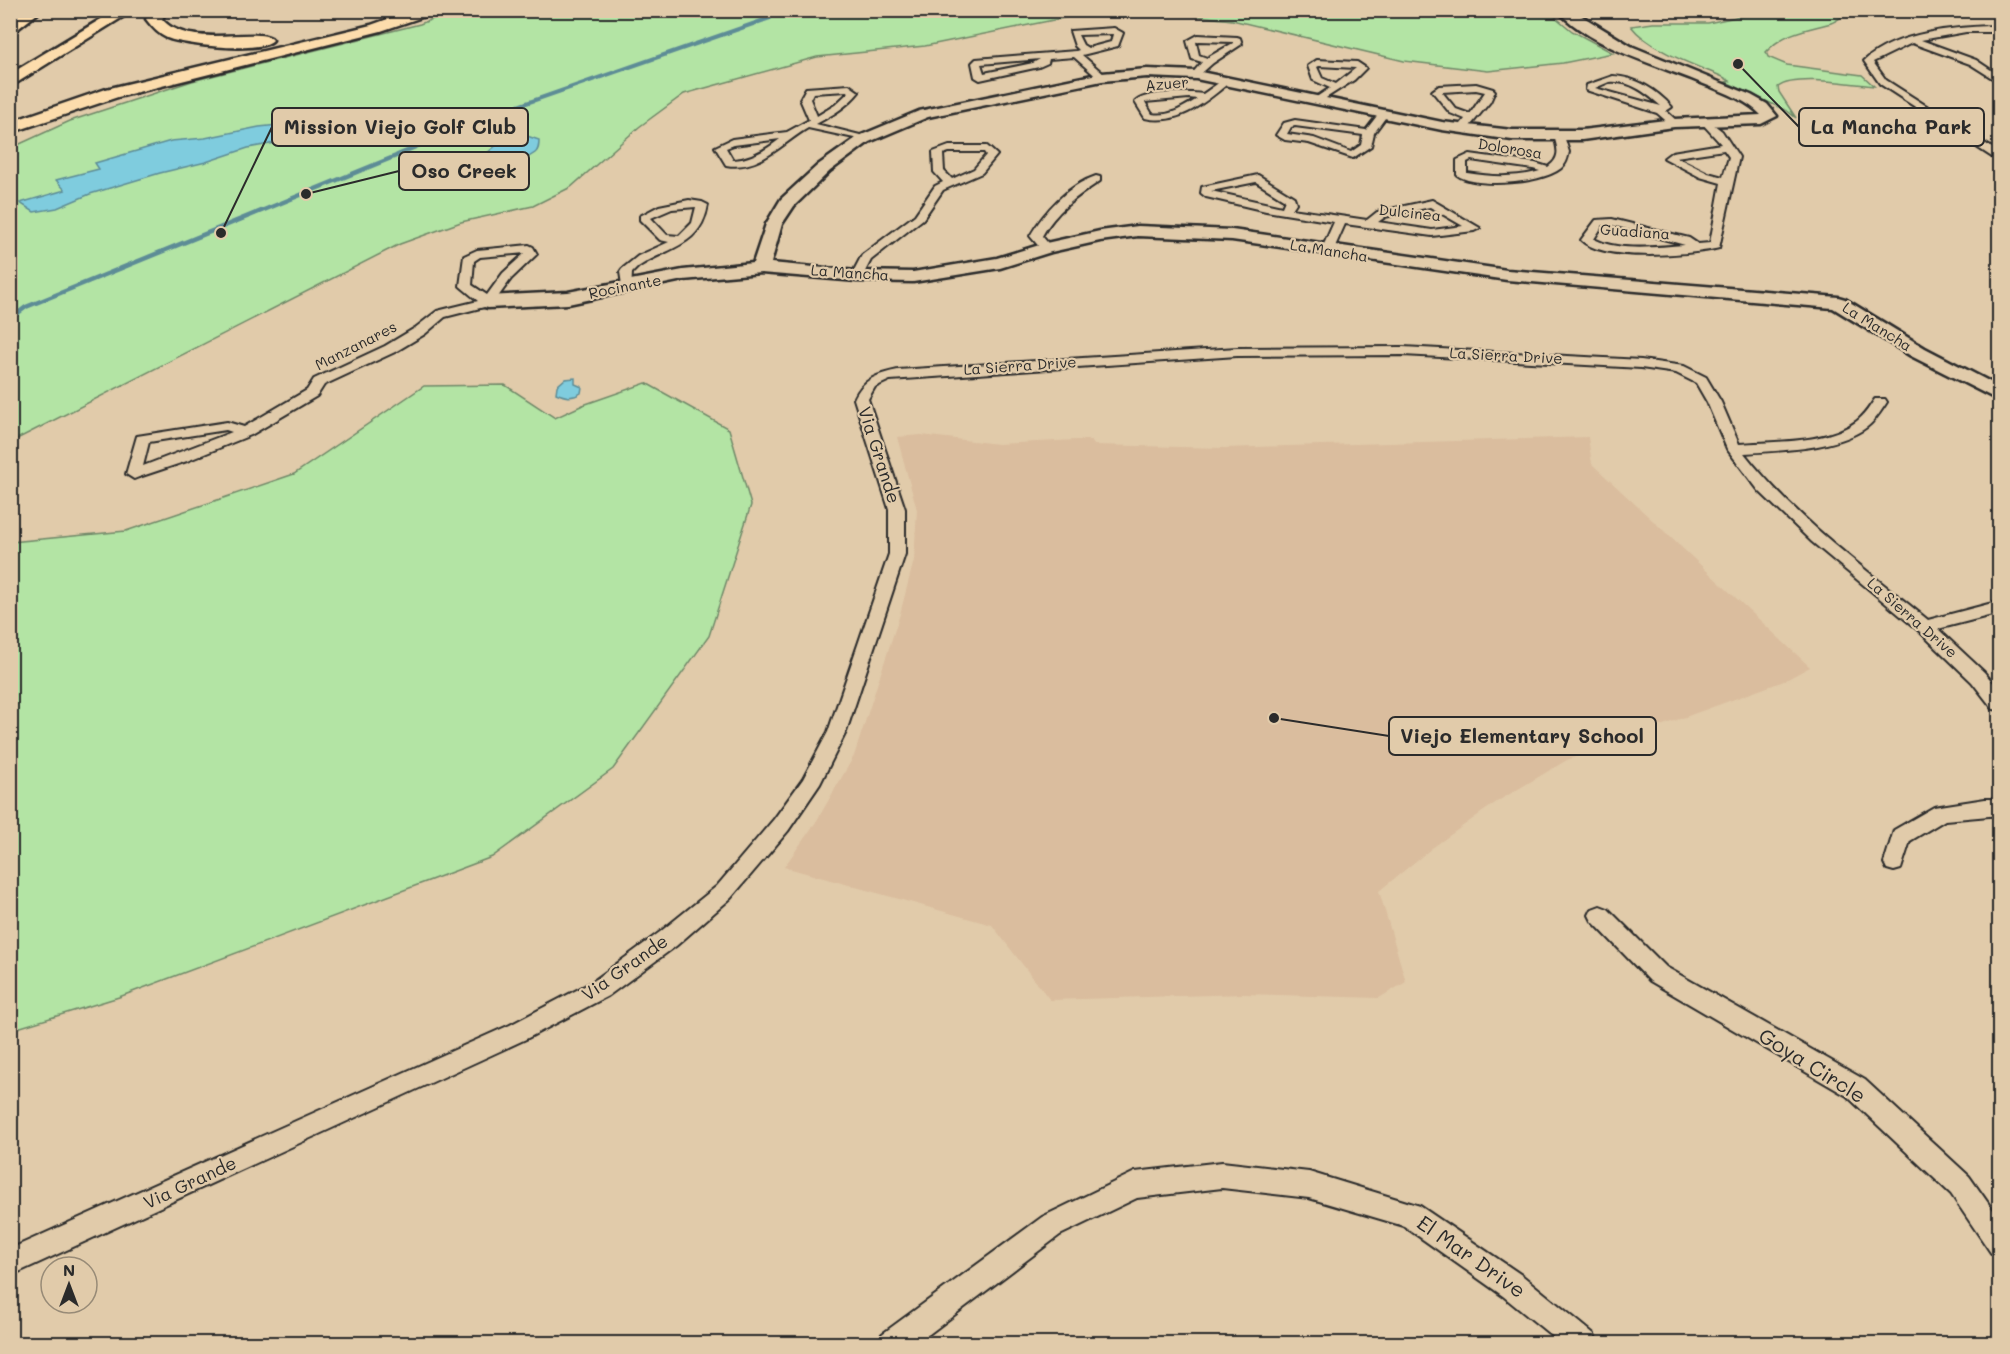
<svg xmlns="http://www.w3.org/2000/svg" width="2010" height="1354" font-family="Mali,sans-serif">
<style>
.built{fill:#dabd9e}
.green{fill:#b3e4a4;stroke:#6f8868;stroke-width:1.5}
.water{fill:#7fccde;stroke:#5d8c96;stroke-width:1.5}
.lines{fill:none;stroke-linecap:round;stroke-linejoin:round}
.stream-far1{stroke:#5d8c96;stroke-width:4}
.stream{stroke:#5d8c96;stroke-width:4.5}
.street-casing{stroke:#2b2b2b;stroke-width:4}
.secondary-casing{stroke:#2b2b2b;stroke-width:5}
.highway-casing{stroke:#2b2b2b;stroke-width:5}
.street{fill:#e1cbaa;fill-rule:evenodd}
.secondary{fill:#e1cbaa;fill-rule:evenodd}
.highway{fill:#fcdcac;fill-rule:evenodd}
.labels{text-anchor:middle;stroke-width:4.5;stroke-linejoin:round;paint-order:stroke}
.far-street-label{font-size:15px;fill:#2b2b2b;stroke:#e1cbaa}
.street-label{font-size:18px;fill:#2b2b2b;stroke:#e1cbaa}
.near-street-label{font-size:21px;fill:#2b2b2b;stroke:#e1cbaa}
.leader{fill:none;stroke:#2b2b2b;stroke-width:2}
.callout-dot{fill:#2b2b2b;stroke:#e1cbaa;stroke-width:2}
.callout{fill:#e1cbaa;stroke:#2b2b2b;stroke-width:2}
.callout-label{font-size:20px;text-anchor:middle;font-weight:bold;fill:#2b2b2b}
</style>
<rect width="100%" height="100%" fill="#e1cbaa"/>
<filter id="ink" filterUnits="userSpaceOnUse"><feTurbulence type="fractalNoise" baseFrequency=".0167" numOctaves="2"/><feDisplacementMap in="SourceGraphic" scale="12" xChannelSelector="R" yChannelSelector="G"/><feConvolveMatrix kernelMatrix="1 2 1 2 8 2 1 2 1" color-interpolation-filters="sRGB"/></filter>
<g filter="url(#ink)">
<polygon class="built" points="921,435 998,444 1075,440 1091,440 1094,445 1224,448 1588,437 1592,464 1810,667 1784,681 1567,760 1498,801 1432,848 1379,891 1406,982 1379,998 1243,994 1050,1000 992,925 784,867 816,822 854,756 900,614 914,560 917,510 897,437"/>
<g class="green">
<polygon points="453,11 1131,11 1093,12 925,46 817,57 684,94 639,127 571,187 533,206 461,222 400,244 11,442 11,148 70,121 192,81 420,24"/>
<polygon points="1154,11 1548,11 1572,31 1613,53 1563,63 1488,71 1404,61 1232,20"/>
<path d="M 1764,11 L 1851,11 C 1844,14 1838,21 1831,23 C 1806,30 1784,32 1766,52 L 1768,57 L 1787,65 L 1862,75 L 1874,86 C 1853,84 1795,74 1778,87 L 1779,92 L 1796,118 L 1787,111 L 1726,82 L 1730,81 L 1723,77 C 1695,65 1649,50 1631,26 L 1653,23 L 1708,23 Z"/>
<polygon points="646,383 729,429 751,505 709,636 613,769 492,857 119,997 11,1030 11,542 126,531 294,474 424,386 505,385 555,418 583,405"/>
</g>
<g class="water">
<polygon points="317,121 329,123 316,131 292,140 248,148 206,162 160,173 90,194 57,208 34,212 20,203 65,190 56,180 99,169 95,163 171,141 205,138 259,127"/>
<path d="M 527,136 L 539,140 C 539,145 539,150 535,153 C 522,163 478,175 466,165 L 486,154 L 499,143 Z"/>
<path d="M 575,378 L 575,384 L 582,387 L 581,393 C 572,399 565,397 556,393 L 557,386 L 565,379 Z"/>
</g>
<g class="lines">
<polyline class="stream-far1" points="397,155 492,115 770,18"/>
<polyline class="stream" points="10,319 26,307 401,154"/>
<defs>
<g id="street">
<path d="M 2000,26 L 2000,32 L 1966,32 L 1921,40 L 1976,60 L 2000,76 L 2000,83 L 1970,64 L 1912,43 L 1873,62 L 1886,80 L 2000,153 L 2000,157 L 1992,157 L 1880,84 L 1864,61 C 1895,32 1958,26 2000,26 Z"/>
<path d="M 1114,28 L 1123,33 L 1118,46 L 1082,55 L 1105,75 L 1105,79 L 1099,79 L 1074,57 L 1049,59 L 1048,63 L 1039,67 L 980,80 L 975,77 L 972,63 L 976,59 L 1076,51 L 1079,50 L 1075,46 L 1070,31 ZM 1113,34 L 1111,42 L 1088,48 L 1083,45 L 1078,35 ZM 1040,59 L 1033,63 L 984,73 L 981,64 Z"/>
<path d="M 1198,35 L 1237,37 L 1240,38 L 1242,44 L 1213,63 L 1196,78 L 1191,75 L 1202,62 L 1192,59 L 1187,41 ZM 1199,41 L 1233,42 L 1233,43 L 1207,58 L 1199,55 L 1196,42 Z"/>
<path d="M 1317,60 L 1357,62 L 1366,68 L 1354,80 L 1318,103 L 1313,100 L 1315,98 L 1330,88 L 1313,80 L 1308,66 ZM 1319,66 L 1355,68 L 1356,68 L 1336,84 L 1322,78 L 1317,67 Z"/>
<path d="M 1613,76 C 1636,77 1657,90 1672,107 L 1666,111 L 1677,121 L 1677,125 L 1671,125 L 1657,113 L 1586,90 L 1587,85 ZM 1609,82 C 1630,80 1646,93 1661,106 L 1595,88 Z"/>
<path d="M 1227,77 L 1232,80 L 1230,82 C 1205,102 1179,126 1145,118 L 1135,102 C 1145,91 1188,92 1203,94 ZM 1189,98 L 1197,99 C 1183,108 1169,117 1152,114 L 1145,102 Z"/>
<path d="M 1476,84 L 1493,89 L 1495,91 L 1490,102 L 1466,131 L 1458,131 L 1457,129 L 1465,119 L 1450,113 L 1432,91 L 1439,86 ZM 1476,90 L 1485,92 L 1470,114 L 1456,109 L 1442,92 Z"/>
<path d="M 849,85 L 859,92 C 847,107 832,115 816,124 L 868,137 L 868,141 L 808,128 C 782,143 760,171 726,165 L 715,147 L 732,139 L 787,132 L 809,120 L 800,99 L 806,88 ZM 847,91 L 849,92 L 835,105 L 817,116 L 810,99 L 813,93 ZM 780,139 C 766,150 751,159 733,160 L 726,148 L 734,145 Z"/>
<path d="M 1380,112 L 1388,114 L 1374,133 L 1371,146 L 1353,158 L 1309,143 L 1285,140 L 1276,135 L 1284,123 L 1295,120 L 1366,130 ZM 1295,126 L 1363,135 L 1361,145 L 1351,152 L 1314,138 L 1287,134 L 1291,127 Z"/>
<path d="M 1705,118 L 1722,131 L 1739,157 L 1719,248 C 1691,255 1603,262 1581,240 L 1596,220 L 1612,219 L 1689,238 L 1698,244 L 1710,243 L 1721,183 L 1700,177 L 1664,158 L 1672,152 L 1721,144 L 1700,121 ZM 1724,150 L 1729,157 L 1723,177 L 1708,173 L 1676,157 ZM 1603,225 L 1612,225 L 1685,245 C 1656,247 1619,252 1594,239 Z"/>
<path d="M 1559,133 L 1564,136 L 1569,152 C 1568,156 1567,162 1564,165 C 1550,184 1474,189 1457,175 L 1457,160 L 1470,154 L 1535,163 L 1548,167 C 1561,158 1558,149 1554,136 ZM 1471,160 L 1533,169 L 1540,171 C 1517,178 1491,177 1467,173 L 1467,162 Z"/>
<path d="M 949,146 L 987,146 L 997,155 L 982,173 L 943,190 L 923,219 L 871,260 L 861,279 L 853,279 L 851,276 L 862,255 L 915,215 L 935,186 L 943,182 L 934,172 L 933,152 ZM 949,152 L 984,152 L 986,155 L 974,169 L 952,179 L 944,171 L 943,154 Z"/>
<path d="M 1258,175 L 1294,197 L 1296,203 L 1292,209 L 1367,220 L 1377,212 L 1432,200 L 1480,228 L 1474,231 L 1432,236 L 1345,224 L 1333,251 L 1327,255 L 1321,251 L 1334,222 L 1266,211 L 1206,197 L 1201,193 L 1202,187 ZM 1256,182 L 1285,200 L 1282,207 L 1211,191 ZM 1430,207 L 1463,226 L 1432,230 L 1378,222 L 1385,217 Z"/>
<path d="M 1096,176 L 1100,177 L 1100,181 C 1076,197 1056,211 1042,236 L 1052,248 L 1050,250 L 1042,250 L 1030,236 C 1044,212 1068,185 1096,176 Z"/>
<path d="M 689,200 L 702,202 L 708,205 C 701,247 667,247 638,267 L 632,273 L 631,291 L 623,291 L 620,272 L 622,269 L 638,256 L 669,242 L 660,240 L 640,220 L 640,216 L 659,206 ZM 696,207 L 692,223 L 679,236 L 667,235 L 651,218 L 672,209 Z"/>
<path d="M 529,245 L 533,247 L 537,254 L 511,279 L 492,305 L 445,317 L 425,334 L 395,352 L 324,385 L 317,396 L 251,435 L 187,461 L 139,477 L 134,479 L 126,474 L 137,436 L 227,422 L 244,427 L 307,390 L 314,379 L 385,346 L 415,328 L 437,311 L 478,301 L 460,286 L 464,256 L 477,250 ZM 525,253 L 503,273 L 487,295 L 472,285 L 474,261 L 480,257 ZM 226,430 L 232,432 L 143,466 L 149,442 Z"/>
<path d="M 1403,347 L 1641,360 L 1684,366 L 1706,377 L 1721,402 L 1739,444 C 1776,441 1827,444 1857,421 C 1865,415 1870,406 1875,399 L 1885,399 L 1887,402 C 1881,411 1875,421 1867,427 C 1836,450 1781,450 1744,453 C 1795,518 1864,568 1928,620 L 2000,601 L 2000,613 L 1938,629 L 1984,672 L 2000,691 L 2000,710 L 1993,709 L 1972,682 L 1919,631 L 1812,542 L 1759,491 L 1727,449 L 1707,402 L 1696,383 L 1676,373 L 1641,368 L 1403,355 L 1237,356 L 890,380 L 875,387 L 868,399 L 905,509 L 905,554 L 846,732 L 820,784 L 788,831 L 731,898 L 676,946 L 608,996 L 526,1039 L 10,1276 L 10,1249 L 510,1025 L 592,982 L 660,932 L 717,886 L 774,819 L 803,779 L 828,732 L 889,554 L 889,509 L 854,399 C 863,379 878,374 898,370 L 1237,348 Z"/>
<polygon points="1985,799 2000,799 2000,815 1945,820 1910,841 1901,869 1894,871 1887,869 1884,863 1894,830 1934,807"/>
<polygon points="1600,906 1608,909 1666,967 1865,1080 1969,1176 2000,1220 2000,1257 1991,1253 1951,1194 1847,1096 1650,981 1592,921 1589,915 1592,909"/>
<polygon points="1222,1162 1309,1172 1420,1206 1523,1276 1594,1334 1598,1344 1562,1344 1503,1296 1404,1226 1309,1198 1222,1188 1137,1198 1060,1235 916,1344 878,1344 882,1334 1042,1217 1135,1172"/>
</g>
<path id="secondary" d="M 1557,10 L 1572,10 L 1631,46 L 1751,95 L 1767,104 L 1777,116 L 1761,124 L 1674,127 L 1582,140 L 1512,140 L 1442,130 L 1196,79 L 1147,77 L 1102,81 L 928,117 L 869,142 L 830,171 L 794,206 L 782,224 L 771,263 L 857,271 L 913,272 L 997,258 L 1046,243 L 1100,231 L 1138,226 L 1232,230 L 1507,270 L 1838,297 L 1845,299 L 1925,348 L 2000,387 L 2000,401 L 1911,356 L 1833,308 L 1507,280 L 1232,240 L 1138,236 L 1100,241 L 1051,252 L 1000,268 L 913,282 L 857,281 L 761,273 L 683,280 L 568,304 L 488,308 L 481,306 L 479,302 L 481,298 L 488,296 L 568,292 L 683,270 L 753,263 L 766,224 L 781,199 L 818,165 L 859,136 L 919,111 L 1102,73 L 1147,69 L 1196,71 L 1442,122 L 1512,130 L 1582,130 L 1674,119 L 1761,115 C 1748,101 1726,93 1709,86 C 1660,65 1594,50 1557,10 Z"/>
<g id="highway">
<polygon points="25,10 42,10 15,31 10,33 10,20"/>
<polygon points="116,10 134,10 10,87 10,74"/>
<path d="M 152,10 L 167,10 L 162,19 C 188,51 261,25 273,40 C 261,54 184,45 167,38 C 158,34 152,27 146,19 Z"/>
<polygon points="413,10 436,10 434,13 381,31 118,97 10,133 10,122 106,89 371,25"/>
</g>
</defs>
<use href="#street" class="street-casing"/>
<use href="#secondary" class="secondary-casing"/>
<use href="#highway" class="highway-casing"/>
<use href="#street" class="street"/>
<use href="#secondary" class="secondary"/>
<use href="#highway" class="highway"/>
</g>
</g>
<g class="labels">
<g class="far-street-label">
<text transform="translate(1167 84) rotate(-5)" y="5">Azuer</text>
<text transform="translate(1510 149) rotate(9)" y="5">Dolorosa</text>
<text transform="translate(1410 213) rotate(6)" y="5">Dulcinea</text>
<text transform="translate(1635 232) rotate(4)" y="5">Guadiana</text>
<text transform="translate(1329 251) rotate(9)" y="5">La Mancha</text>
<text transform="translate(850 273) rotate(4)" y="5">La Mancha</text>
<text transform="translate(625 287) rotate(-11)" y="5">Rocinante</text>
<text transform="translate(1877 327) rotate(32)" y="5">La Mancha</text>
<text transform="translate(356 346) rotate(-27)" y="5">Manzanares</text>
<text transform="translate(1506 356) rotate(3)" y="5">La Sierra Drive</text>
<text transform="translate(1020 366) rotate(-4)" y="5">La Sierra Drive</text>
<text transform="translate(1912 618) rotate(41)" y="5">La Sierra Drive</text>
</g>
<g class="street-label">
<text transform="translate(879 455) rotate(72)" y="6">Via Grande</text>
<text transform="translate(625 968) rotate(-35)" y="6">Via Grande</text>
<text transform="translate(190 1183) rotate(-25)" y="6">Via Grande</text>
</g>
<g class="near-street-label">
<text transform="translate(1812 1066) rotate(32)" y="7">Goya Circle</text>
<text transform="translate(1471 1257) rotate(35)" y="7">El Mar Drive</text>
</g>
</g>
<path class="leader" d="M221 233L272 127M1738 64L1799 127M306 194L399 171M1274 718L1389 736"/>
<g class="callout-dot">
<circle cx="221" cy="233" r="6"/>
<circle cx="1738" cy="64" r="6"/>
<circle cx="306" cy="194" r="6"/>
<circle cx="1274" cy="718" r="6"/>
</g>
<g class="callout">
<rect x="272" y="108" width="256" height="38" rx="6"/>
<rect x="1799" y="108" width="185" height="38" rx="6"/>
<rect x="399" y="152" width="130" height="38" rx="6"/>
<rect x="1389" y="717" width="267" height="38" rx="6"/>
</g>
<g class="callout-label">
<text x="400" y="134">Mission Viejo Golf Club</text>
<text x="1891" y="134">La Mancha Park</text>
<text x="464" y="178">Oso Creek</text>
<text x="1522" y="743">Viejo Elementary School</text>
</g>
<rect width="2010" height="1354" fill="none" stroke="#e1cbaa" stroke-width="36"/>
<rect x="18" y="18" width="1974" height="1318" fill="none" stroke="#2b2b2b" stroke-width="2" filter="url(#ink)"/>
<g transform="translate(69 1285)"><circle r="28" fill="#e1cbaa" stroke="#988b77" stroke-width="1.5"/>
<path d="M0-4.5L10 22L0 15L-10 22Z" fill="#2b2b2b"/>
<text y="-9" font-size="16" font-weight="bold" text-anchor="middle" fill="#2b2b2b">N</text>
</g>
</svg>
